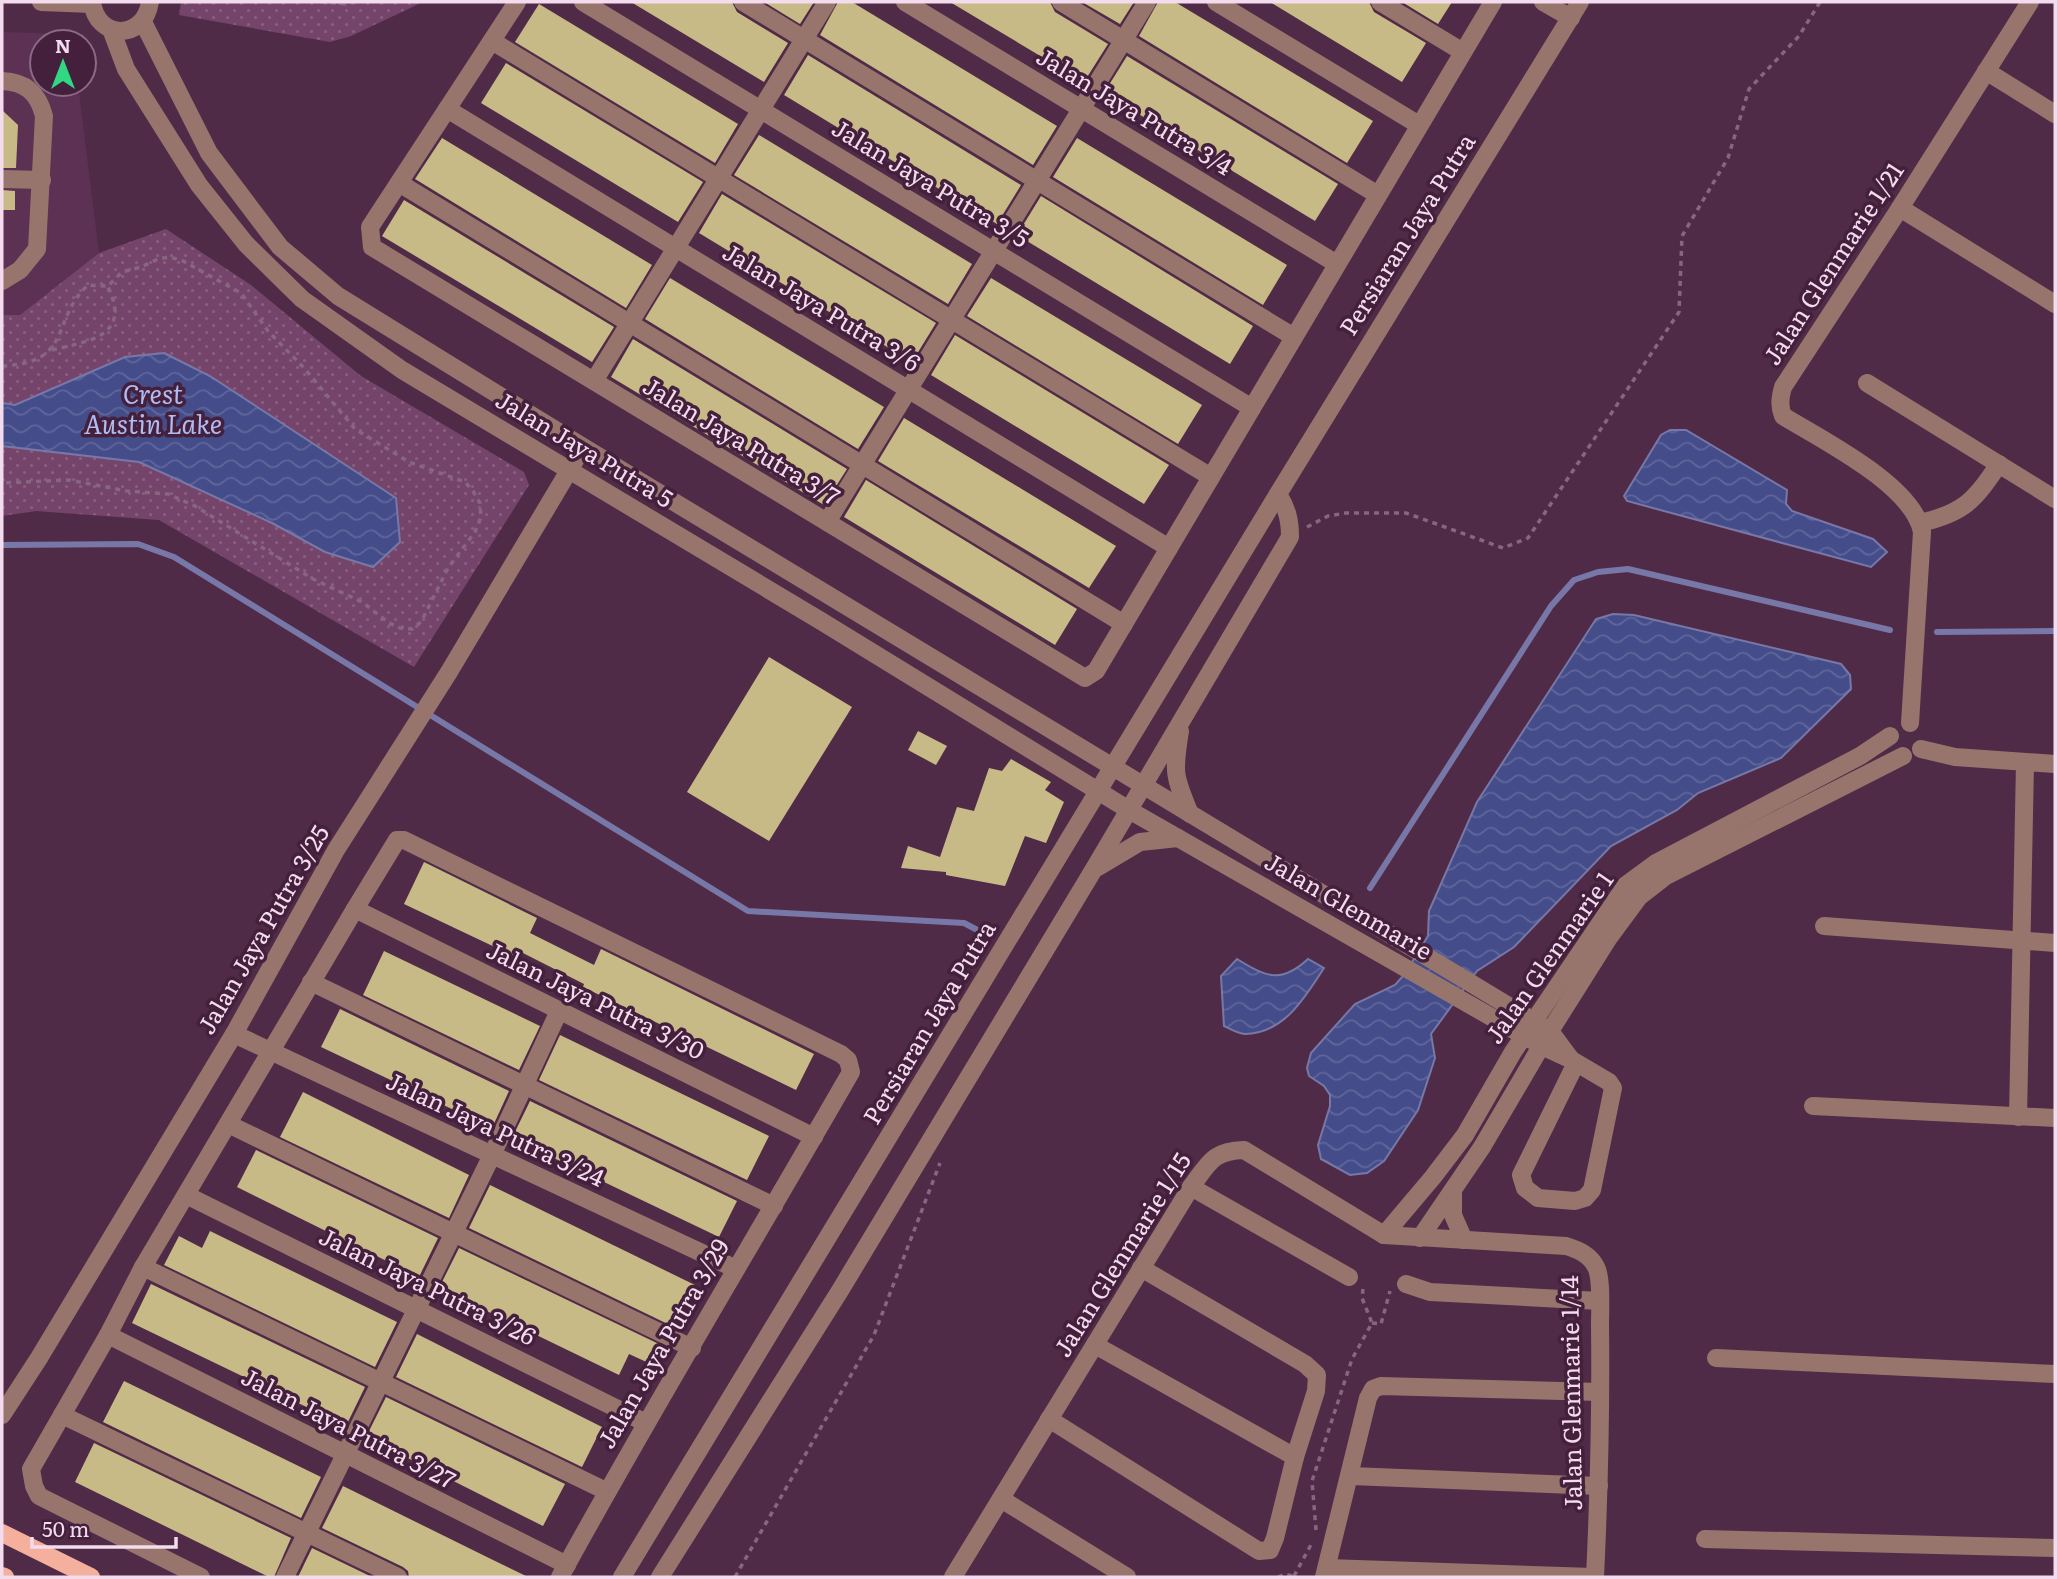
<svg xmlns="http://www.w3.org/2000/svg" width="2057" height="1579" font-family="Literata,serif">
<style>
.built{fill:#5c3154}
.green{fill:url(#green-dots)}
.water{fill:url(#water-waves);stroke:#7878a8;stroke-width:2}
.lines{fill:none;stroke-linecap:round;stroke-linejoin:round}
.stream{stroke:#7878a8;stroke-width:6}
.building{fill:#c8ba86}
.path{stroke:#87667f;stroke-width:3.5;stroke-dasharray:5 5;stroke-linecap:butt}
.minor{stroke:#97756d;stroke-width:18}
.major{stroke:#f4af9d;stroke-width:18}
.labels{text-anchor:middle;stroke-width:7;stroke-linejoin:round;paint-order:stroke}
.street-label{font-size:24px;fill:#f3dced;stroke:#44203d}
.water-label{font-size:26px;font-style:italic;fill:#afbbf1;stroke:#44203d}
</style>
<defs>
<pattern id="green-dots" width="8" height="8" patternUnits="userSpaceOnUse" patternTransform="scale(1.75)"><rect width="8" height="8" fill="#75446b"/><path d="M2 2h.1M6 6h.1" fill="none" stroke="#895e80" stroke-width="1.8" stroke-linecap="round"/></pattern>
<pattern id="water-waves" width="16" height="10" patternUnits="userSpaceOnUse" patternTransform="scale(1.75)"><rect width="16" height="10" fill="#444d8a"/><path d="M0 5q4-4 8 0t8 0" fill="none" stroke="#5f669b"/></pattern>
</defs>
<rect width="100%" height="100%" fill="#502b48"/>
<polygon class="built" points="2,32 72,34 73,42 42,42 42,84 78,84 99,253 20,315 2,315"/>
<g class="green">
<polygon points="181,2 423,2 351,36 330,42 179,15"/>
<polygon points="166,229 251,285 361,376 524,472 529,485 414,667 159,520 36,511 2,516 2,315 20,315 99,253"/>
</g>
<g class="water">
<polygon points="164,353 210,376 396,498 400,542 373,567 325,552 272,523 139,462 2,446 2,403 15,405 125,357"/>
<polygon points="1670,430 1686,430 1787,490 1786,504 1792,511 1873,539 1887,552 1871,567 1627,501 1624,496 1661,435"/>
<polygon points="1613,614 1634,615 1841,664 1850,675 1851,689 1781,758 1698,793 1677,810 1611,846 1514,947 1477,971 1431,1034 1435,1058 1418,1110 1384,1161 1367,1173 1350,1175 1321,1159 1318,1145 1330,1106 1330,1095 1324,1086 1309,1076 1307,1068 1311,1053 1355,1004 1395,985 1404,975 1428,936 1429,911 1477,802 1596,619"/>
<path d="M 1237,959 C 1266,977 1281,984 1308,959 L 1324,968 C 1305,997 1285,1033 1245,1034 C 1239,1034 1230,1029 1224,1026 L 1221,976 Z"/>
</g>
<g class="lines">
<g class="stream">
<polyline points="2,545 138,544 174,557 748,911 964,923 985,934"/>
<polyline points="1937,632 2055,631"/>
<polyline points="1370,888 1551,606 1574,580 1598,572 1628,569 1890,630"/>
</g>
</g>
<g class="building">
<polygon points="631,2 732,2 737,12 788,43 764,82"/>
<polygon points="764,2 814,2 800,24"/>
<polygon points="838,2 852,2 1057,126 1033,165 820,35"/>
<polygon points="950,2 1050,2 1055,12 1108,44 1084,82"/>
<polygon points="1082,2 1134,2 1120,24"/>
<polygon points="1158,2 1175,2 1373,121 1347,163 1139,36"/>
<polygon points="1270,2 1369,2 1374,12 1426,43 1402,82"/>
<polygon points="1402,2 1452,2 1438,24"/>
<polygon points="539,4 738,124 715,163 515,42"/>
<polygon points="808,55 1021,185 997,224 784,95"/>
<polygon points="1127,56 1338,184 1315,221 1104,93"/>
<polygon points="506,63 703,182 678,222 481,103"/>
<polygon points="2,110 18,125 16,168 2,168"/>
<polygon points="759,135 972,264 948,304 734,175"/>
<polygon points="442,138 652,265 626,308 415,179"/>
<polygon points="1077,138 1287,265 1263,305 1053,177"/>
<polygon points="2,190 15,191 15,210 2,210"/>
<polygon points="722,194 936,323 912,362 699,233"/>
<polygon points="1041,196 1253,326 1230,364 1017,235"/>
<polygon points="404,200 614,327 592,362 382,236"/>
<polygon points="670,278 884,407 858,449 645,319"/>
<polygon points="991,278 1202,405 1178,444 967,316"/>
<polygon points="955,335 1169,465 1144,504 931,375"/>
<polygon points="633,339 847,469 824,505 611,377"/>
<polygon points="904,418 1116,546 1089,588 878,461"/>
<polygon points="866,480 1077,609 1055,645 844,517"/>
<polygon points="769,657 852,707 769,841 687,792"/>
<polygon points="918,731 947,746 936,765 908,750"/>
<polygon points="1011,759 1051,782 1045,790 1064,802 1046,843 1025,836 1005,886 946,875 946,872 901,868 908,846 940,857 957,807 974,811 989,768 1002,771"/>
<polygon points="424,862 537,918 530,933 594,965 601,949 814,1054 796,1090 583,987 584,984 521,952 518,958 404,904"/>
<polygon points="384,951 540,1026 519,1070 363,995"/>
<polygon points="340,1009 509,1091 492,1128 321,1047"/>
<polygon points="560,1035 769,1136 747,1180 539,1080"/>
<polygon points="303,1092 469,1175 449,1218 280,1137"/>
<polygon points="530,1101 737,1201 719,1237 512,1138"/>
<polygon points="256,1150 438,1238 419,1277 237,1187"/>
<polygon points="490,1185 695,1285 674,1327 469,1228"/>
<polygon points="210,1231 397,1322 375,1367 164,1265 179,1236 202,1248"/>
<polygon points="459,1248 663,1346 653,1365 629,1354 619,1375 439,1288"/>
<polygon points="151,1284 365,1387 346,1426 132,1323"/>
<polygon points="417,1334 602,1427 582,1467 396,1377"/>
<polygon points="124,1381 321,1477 301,1518 103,1422"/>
<polygon points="386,1397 565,1484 543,1526 366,1437"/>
<polygon points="94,1443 291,1538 274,1577 269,1577 75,1482"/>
<polygon points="343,1486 491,1559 528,1577 409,1577 408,1571 403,1567 322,1528"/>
<polygon points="312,1548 372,1577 298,1577"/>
</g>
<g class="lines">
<g class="path">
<polyline points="321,2 346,4 354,2"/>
<path d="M 52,350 C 88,341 132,337 108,287"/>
<path d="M 2,366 C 74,363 50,320 88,285 L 108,286 L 122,272 L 141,267 L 158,259 L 170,257 L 183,261 L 241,293 L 268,331 L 305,369 L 355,429 L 409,462 L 465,482 L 473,491 L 480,503 L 481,517 L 475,532 L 448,568 L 421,622 L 412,629 L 400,628 L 389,623 L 362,602 L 313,579 L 195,506 L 168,494 L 127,491 L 69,480 L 2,483"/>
<polyline points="1307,527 1328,516 1346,513 1406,513 1503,548 1528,538 1679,312 1682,236 1728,158 1749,89 1799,36 1820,2"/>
<polyline points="1372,1323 1381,1324 1390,1291"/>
<polyline points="1316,1530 1312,1481 1352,1359 1372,1323 1362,1298 1363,1289"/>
<polyline points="1294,1576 1313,1541"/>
<polyline points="735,1577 874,1335 940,1163"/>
<polyline points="1278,1577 1285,1574 1296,1577"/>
</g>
<g class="minor">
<polyline points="41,2 92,4"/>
<path d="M 92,2 C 97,40 144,41 150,2"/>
<polyline points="517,2 370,227 372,247 1085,678 1096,671 1493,2"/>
<polyline points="583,2 1252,408"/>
<polyline points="743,2 1294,337"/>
<polyline points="905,2 1337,264"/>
<polyline points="1061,2 1378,195"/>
<polyline points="1216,2 1419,125"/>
<polyline points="1380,2 1463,52"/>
<polyline points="1543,2 1571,18"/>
<polyline points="143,22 209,153 280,247 338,296 583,447 1550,1031 1570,1058"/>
<polyline points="111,29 126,69 199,185 246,244 302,299 402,370 821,621 1129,810 1542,1046 1570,1059 1609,1082 1613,1088 1592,1190 1585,1198 1575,1201 1538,1198 1525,1188 1521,1175 1576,1063"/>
<polyline points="492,41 1211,477"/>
<polyline points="1986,71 2055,114"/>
<path d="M 2,81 C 26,82 38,93 44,116 L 37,249 L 20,270 L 2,281"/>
<polyline points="447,109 1169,548"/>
<polyline points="2,179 42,180"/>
<polyline points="399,183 1124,624"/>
<polyline points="1900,208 2055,304"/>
<polyline points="594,381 827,2"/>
<polyline points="1867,383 2055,499"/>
<polyline points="827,522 1147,2"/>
<path d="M 1920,523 C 1964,513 1974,501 1999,464"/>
<path d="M 1910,723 L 1922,532 C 1913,485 1822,440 1783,416 C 1779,406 1780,398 1783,387 L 1900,208 L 2030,2"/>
<path d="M 1180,731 C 1173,773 1174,776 1190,814"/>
<polyline points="1921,749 1955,757 2055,764"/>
<polyline points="1098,867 1140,842 1178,838"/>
<polyline points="355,909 814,1137"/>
<polyline points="1824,926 2055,943"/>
<polyline points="311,982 774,1206"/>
<polyline points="234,1034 736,1269"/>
<polyline points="1813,1106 2055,1118"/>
<polyline points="2018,1117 2025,763"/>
<polyline points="228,1124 692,1348"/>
<polyline points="1191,1187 1349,1277"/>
<polyline points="1453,1190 1453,1215 1464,1240"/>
<polyline points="186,1195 646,1423"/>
<polyline points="1384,1235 1433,1177 1465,1135 1513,1052 1626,885 1656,863 1860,756 1890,736"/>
<polyline points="1420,1238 1482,1147 1550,1031 1608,939 1639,897 1666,876 1903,756"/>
<polyline points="143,1267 606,1491"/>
<polyline points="1406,1284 1430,1292 1600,1301"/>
<polyline points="108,1335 567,1565"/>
<polyline points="1095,1345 1295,1457"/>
<polyline points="1716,1358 2055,1374"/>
<polyline points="2,1415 39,1358 234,1034 336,850 449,672 583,447"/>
<polyline points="62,1415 398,1577"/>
<polyline points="1049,1419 1259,1551 1270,1550 1275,1538 1295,1457 1316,1391 1317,1375 1305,1364 1141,1268"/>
<polyline points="1351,1476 1599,1486"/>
<polyline points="1001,1499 1127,1577"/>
<polyline points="1705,1539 2055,1548"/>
<polyline points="1327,1568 1593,1577"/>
<path d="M 201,1577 L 39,1496 L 34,1486 L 31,1469 L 108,1335 L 143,1267 L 355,909 L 397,840 L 404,840 L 841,1054 L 848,1060 L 851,1072 C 754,1241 653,1407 560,1577"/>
<polyline points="285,1577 492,1155 559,1011"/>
<polyline points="622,1577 1278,494 1580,2"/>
<path d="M 660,1577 L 841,1289 L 1094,869 L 1290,537 C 1290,520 1287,508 1278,494"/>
<path d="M 953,1577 L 1191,1187 C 1209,1163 1212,1151 1244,1150 L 1384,1235 L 1566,1246 C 1579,1250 1590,1255 1596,1267 C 1602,1278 1600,1311 1600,1325 C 1601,1409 1599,1493 1595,1577"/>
<polyline points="1324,1577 1368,1398 1373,1389 1381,1386 1600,1392"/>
</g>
<g class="major">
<polyline points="2,1533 91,1577"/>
<polyline points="2,1576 5,1577"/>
</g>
</g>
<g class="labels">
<g class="street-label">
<text transform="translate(1134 112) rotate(31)" y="8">Jalan Jaya Putra 3/4</text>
<text transform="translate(930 184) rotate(31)" y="8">Jalan Jaya Putra 3/5</text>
<text transform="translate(1408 235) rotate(-58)" y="8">Persiaran Jaya Putra</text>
<text transform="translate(1834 264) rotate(-57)" y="8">Jalan Glenmarie 1/21</text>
<text transform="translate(821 308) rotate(31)" y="8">Jalan Jaya Putra 3/6</text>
<text transform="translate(741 442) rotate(31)" y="8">Jalan Jaya Putra 3/7</text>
<text transform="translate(584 450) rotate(31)" y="8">Jalan Jaya Putra 5</text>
<text transform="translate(1348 907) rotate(30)" y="8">Jalan Glenmarie</text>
<text transform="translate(264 930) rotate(-60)" y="8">Jalan Jaya Putra 3/25</text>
<text transform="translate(1550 958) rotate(-55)" y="8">Jalan Glenmarie 1</text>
<text transform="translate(595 1001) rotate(26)" y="8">Jalan Jaya Putra 3/30</text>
<text transform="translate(930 1023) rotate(-59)" y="8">Persiaran Jaya Putra</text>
<text transform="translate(495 1130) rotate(25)" y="8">Jalan Jaya Putra 3/24</text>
<text transform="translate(1123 1255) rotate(-58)" y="8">Jalan Glenmarie 1/15</text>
<text transform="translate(427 1287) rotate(26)" y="8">Jalan Jaya Putra 3/26</text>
<text transform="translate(664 1344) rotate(-60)" y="8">Jalan Jaya Putra 3/29</text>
<text transform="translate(1572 1393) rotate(-91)" y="8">Jalan Glenmarie 1/14</text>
<text transform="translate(348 1429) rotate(27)" y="8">Jalan Jaya Putra 3/27</text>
</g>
<g class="water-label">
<text x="153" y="404">Crest<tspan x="153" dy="30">Austin Lake</tspan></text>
</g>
</g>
<rect width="2057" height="1579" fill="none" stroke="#f3dced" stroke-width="7"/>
<g transform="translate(63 63)"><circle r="33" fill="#44203d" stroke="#8a6b83" stroke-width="2"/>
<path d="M0-5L12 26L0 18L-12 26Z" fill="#31d882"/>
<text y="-10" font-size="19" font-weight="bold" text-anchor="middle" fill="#f3dced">N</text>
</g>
<path d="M32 1537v10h144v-10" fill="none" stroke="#f3dced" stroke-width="3.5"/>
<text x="42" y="1537" font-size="21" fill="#f3dced" stroke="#44203d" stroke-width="5" paint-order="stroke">50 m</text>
</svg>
